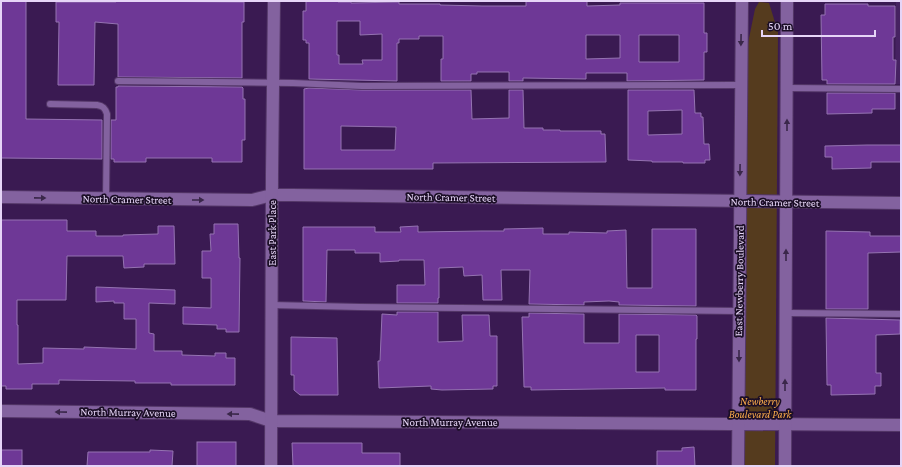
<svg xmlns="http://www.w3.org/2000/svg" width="902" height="467" font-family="'Crimson Pro',serif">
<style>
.built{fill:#462261}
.green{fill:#553b1e}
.building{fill:#6e3896;stroke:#9573b2;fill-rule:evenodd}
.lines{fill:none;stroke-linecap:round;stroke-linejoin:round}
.lane-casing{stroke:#543768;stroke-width:8}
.street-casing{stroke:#543768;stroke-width:14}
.lane{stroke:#83629f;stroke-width:6}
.street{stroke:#83629f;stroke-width:12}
.oneway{fill:#3a274a}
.labels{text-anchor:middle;stroke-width:3.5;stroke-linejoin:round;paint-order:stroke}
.street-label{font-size:11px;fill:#e6d5f7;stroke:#1b0e26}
.park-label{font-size:11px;font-style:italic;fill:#fcac4b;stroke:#1b0e26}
</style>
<rect width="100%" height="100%" fill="#3a1a52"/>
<polygon class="built" points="896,1 901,1 901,84 895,84"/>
<polygon class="green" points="759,2 769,3 778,32 775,466 744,466 747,48 755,9"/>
<g class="building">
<polygon points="1,1 26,1 26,119 102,120 102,159 1,158"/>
<polygon points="116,1 244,2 244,22 242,22 242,78 118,77 118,24 95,22 94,85 58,85 59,22 56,22 56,2 116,2"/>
<path d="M 306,1 L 338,1 L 338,2 L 351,2 L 351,3 L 399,2 L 399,4 L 440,4 L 440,5 L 482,6 L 526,6 L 526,1 L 587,1 L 587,6 L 620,5 L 620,3 L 704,3 L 704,33 L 707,33 L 707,52 L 704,52 L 704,80 L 627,81 L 627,73 L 586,73 L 586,79 L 523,78 L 523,81 L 509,81 L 509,72 L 477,72 L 477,74 L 471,74 L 471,81 L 441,81 L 441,59 L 443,59 L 443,36 L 419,36 L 419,39 L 399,39 L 399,43 L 397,43 L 397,81 L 309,79 L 309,43 L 306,43 L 306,40 L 303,40 L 303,11 L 306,11 ZM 337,21 L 360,21 L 360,35 L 382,34 L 382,60 L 362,60 L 363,64 L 339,64 L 339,55 L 337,55 ZM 586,35 L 620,35 L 620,58 L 586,59 ZM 639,35 L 679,35 L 679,62 L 639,62 Z"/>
<polygon points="825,4 868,4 868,6 895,6 895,37 893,37 893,60 896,60 895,84 827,84 827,80 822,80 821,15 825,15"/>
<polygon points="118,86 242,87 243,88 243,99 245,99 245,140 242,140 242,162 212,162 212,158 146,158 146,162 114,162 114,159 111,159 111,120 116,120 116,87 118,87"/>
<path d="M 309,88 L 362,90 L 471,90 L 472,119 L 509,118 L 509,90 L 523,90 L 524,128 L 543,128 L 543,130 L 560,130 L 560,131 L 601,131 L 601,134 L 605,134 L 606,162 L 433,163 L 433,169 L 304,169 L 304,89 ZM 341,126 L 396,127 L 395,150 L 341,150 Z"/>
<path d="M 628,90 L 694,90 L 695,113 L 701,113 L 701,117 L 703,117 L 704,144 L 709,144 L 710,160 L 705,160 L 705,163 L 683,163 L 683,162 L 652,162 L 652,161 L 628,160 ZM 682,110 L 682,134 L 648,135 L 648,111 Z"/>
<polygon points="827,93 895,93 895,109 872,109 872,113 827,114"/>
<polygon points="867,145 901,145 901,162 871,162 871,168 832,169 832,157 825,157 825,146"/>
<polygon points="1,220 67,220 67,231 96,231 96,236 123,236 123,235 158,234 158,226 174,226 175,264 144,264 144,267 124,268 123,256 67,256 66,300 17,300 17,325 18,325 18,364 43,363 43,348 84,349 84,347 136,349 136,319 124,319 124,303 114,303 114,301 96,302 96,287 175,290 175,304 149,303 149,333 154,334 154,351 182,351 182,355 215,356 215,353 226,353 226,358 235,358 235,385 171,385 171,383 135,383 135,381 59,380 59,384 32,384 32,389 6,389 6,386 1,386"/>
<polygon points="214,224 238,224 239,258 240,258 239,332 226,332 226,329 217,329 217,325 183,324 183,307 211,308 211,278 202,278 202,251 211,251 210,234 214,234"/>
<polygon points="418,226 418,232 481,231 504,231 504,229 543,228 543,234 569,234 569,232 607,233 607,231 626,230 627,288 652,288 652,229 696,229 696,306 619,305 619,302 609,301 584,302 584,305 529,304 530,270 501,270 502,300 483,300 482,275 464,276 463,267 439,268 439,298 438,298 438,303 397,303 397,285 425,285 424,260 399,260 399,261 380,262 380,253 355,253 355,250 327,250 326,302 303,301 303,227 375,227 375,232 401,232 400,227"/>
<polygon points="826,231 870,232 870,236 901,236 901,252 868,253 868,309 826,309"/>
<polygon points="397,312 438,312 438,342 463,341 462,315 489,315 490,336 497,336 497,386 493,386 493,389 442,390 431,389 431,386 379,388 378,361 380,361 382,314 397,315"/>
<path d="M 529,313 L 584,314 L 584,343 L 619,343 L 619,314 L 696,315 L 697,316 L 697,339 L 696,339 L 696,390 L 665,390 L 665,388 L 531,390 L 531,387 L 524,387 L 522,317 L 529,317 ZM 636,335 L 659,335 L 659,372 L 636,372 Z"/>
<polygon points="826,318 900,320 900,334 876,335 876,373 881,373 881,386 875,386 875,394 831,395 831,385 827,385"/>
<polygon points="291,337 337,338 338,395 300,395 294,390 294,375 291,375"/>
<rect x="197" y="442" width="39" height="24"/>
<polygon points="292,443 362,443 362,453 400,453 400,466 293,466"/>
<polygon points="694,447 695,466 657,466 657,451 682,451 682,448"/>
<rect x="1" y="450" width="21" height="16"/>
<polygon points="150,450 173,451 172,466 87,466 88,452 150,452"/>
</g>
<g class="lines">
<defs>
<g id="lane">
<polyline points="118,81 293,83 362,86 741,85"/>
<polyline points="787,88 901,89"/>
<path d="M 50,104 L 97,105 C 103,106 105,108 107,114 L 106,199"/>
<polyline points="271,305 360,307 739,311"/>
<polyline points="786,313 901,314"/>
</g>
<g id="street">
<polyline points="1,197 252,200 272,195 292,195 901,203"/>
<polyline points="1,411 250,414 271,421 901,425"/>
<polyline points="271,466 272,173 274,1"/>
<polyline points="738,466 742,1"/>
<polyline points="785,466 787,1"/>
</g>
</defs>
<use href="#lane" class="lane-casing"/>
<use href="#street" class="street-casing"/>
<use href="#lane" class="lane"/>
<use href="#street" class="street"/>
</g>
<defs><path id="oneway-solid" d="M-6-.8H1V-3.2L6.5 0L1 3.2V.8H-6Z"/></defs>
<g class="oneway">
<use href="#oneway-solid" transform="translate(741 40) rotate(91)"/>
<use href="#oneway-solid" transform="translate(787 125) rotate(-90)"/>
<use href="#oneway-solid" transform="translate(740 170) rotate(91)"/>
<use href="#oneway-solid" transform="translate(40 198) rotate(1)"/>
<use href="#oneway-solid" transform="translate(198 200)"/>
<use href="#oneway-solid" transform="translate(786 255) rotate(-90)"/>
<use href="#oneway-solid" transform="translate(739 356) rotate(90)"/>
<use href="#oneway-solid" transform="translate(785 385) rotate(-90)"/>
<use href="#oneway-solid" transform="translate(61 412) rotate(-179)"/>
<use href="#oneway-solid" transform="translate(233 414) rotate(-179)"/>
</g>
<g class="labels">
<g class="street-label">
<text transform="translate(451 197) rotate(1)" y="4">North Cramer Street</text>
<text transform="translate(127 199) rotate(1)" y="4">North Cramer Street</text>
<text transform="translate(775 202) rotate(1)" y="4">North Cramer Street</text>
<text transform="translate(272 233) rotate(-90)" y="4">East Park Place</text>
<text transform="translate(739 281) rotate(-89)" y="4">East Newberry Boulevard</text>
<text transform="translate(128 412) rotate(1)" y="4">North Murray Avenue</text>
<text x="450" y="426">North Murray Avenue</text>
</g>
<g class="park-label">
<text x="760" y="405">Newberry<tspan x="760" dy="13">Boulevard Park</tspan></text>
</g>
</g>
<rect width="902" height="467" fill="none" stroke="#e6d5f7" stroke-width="4"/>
<path d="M762 30v6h113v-6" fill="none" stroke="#e6d5f7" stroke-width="2"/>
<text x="768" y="30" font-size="12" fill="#e6d5f7" stroke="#1b0e26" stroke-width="3" paint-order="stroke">50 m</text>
</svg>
